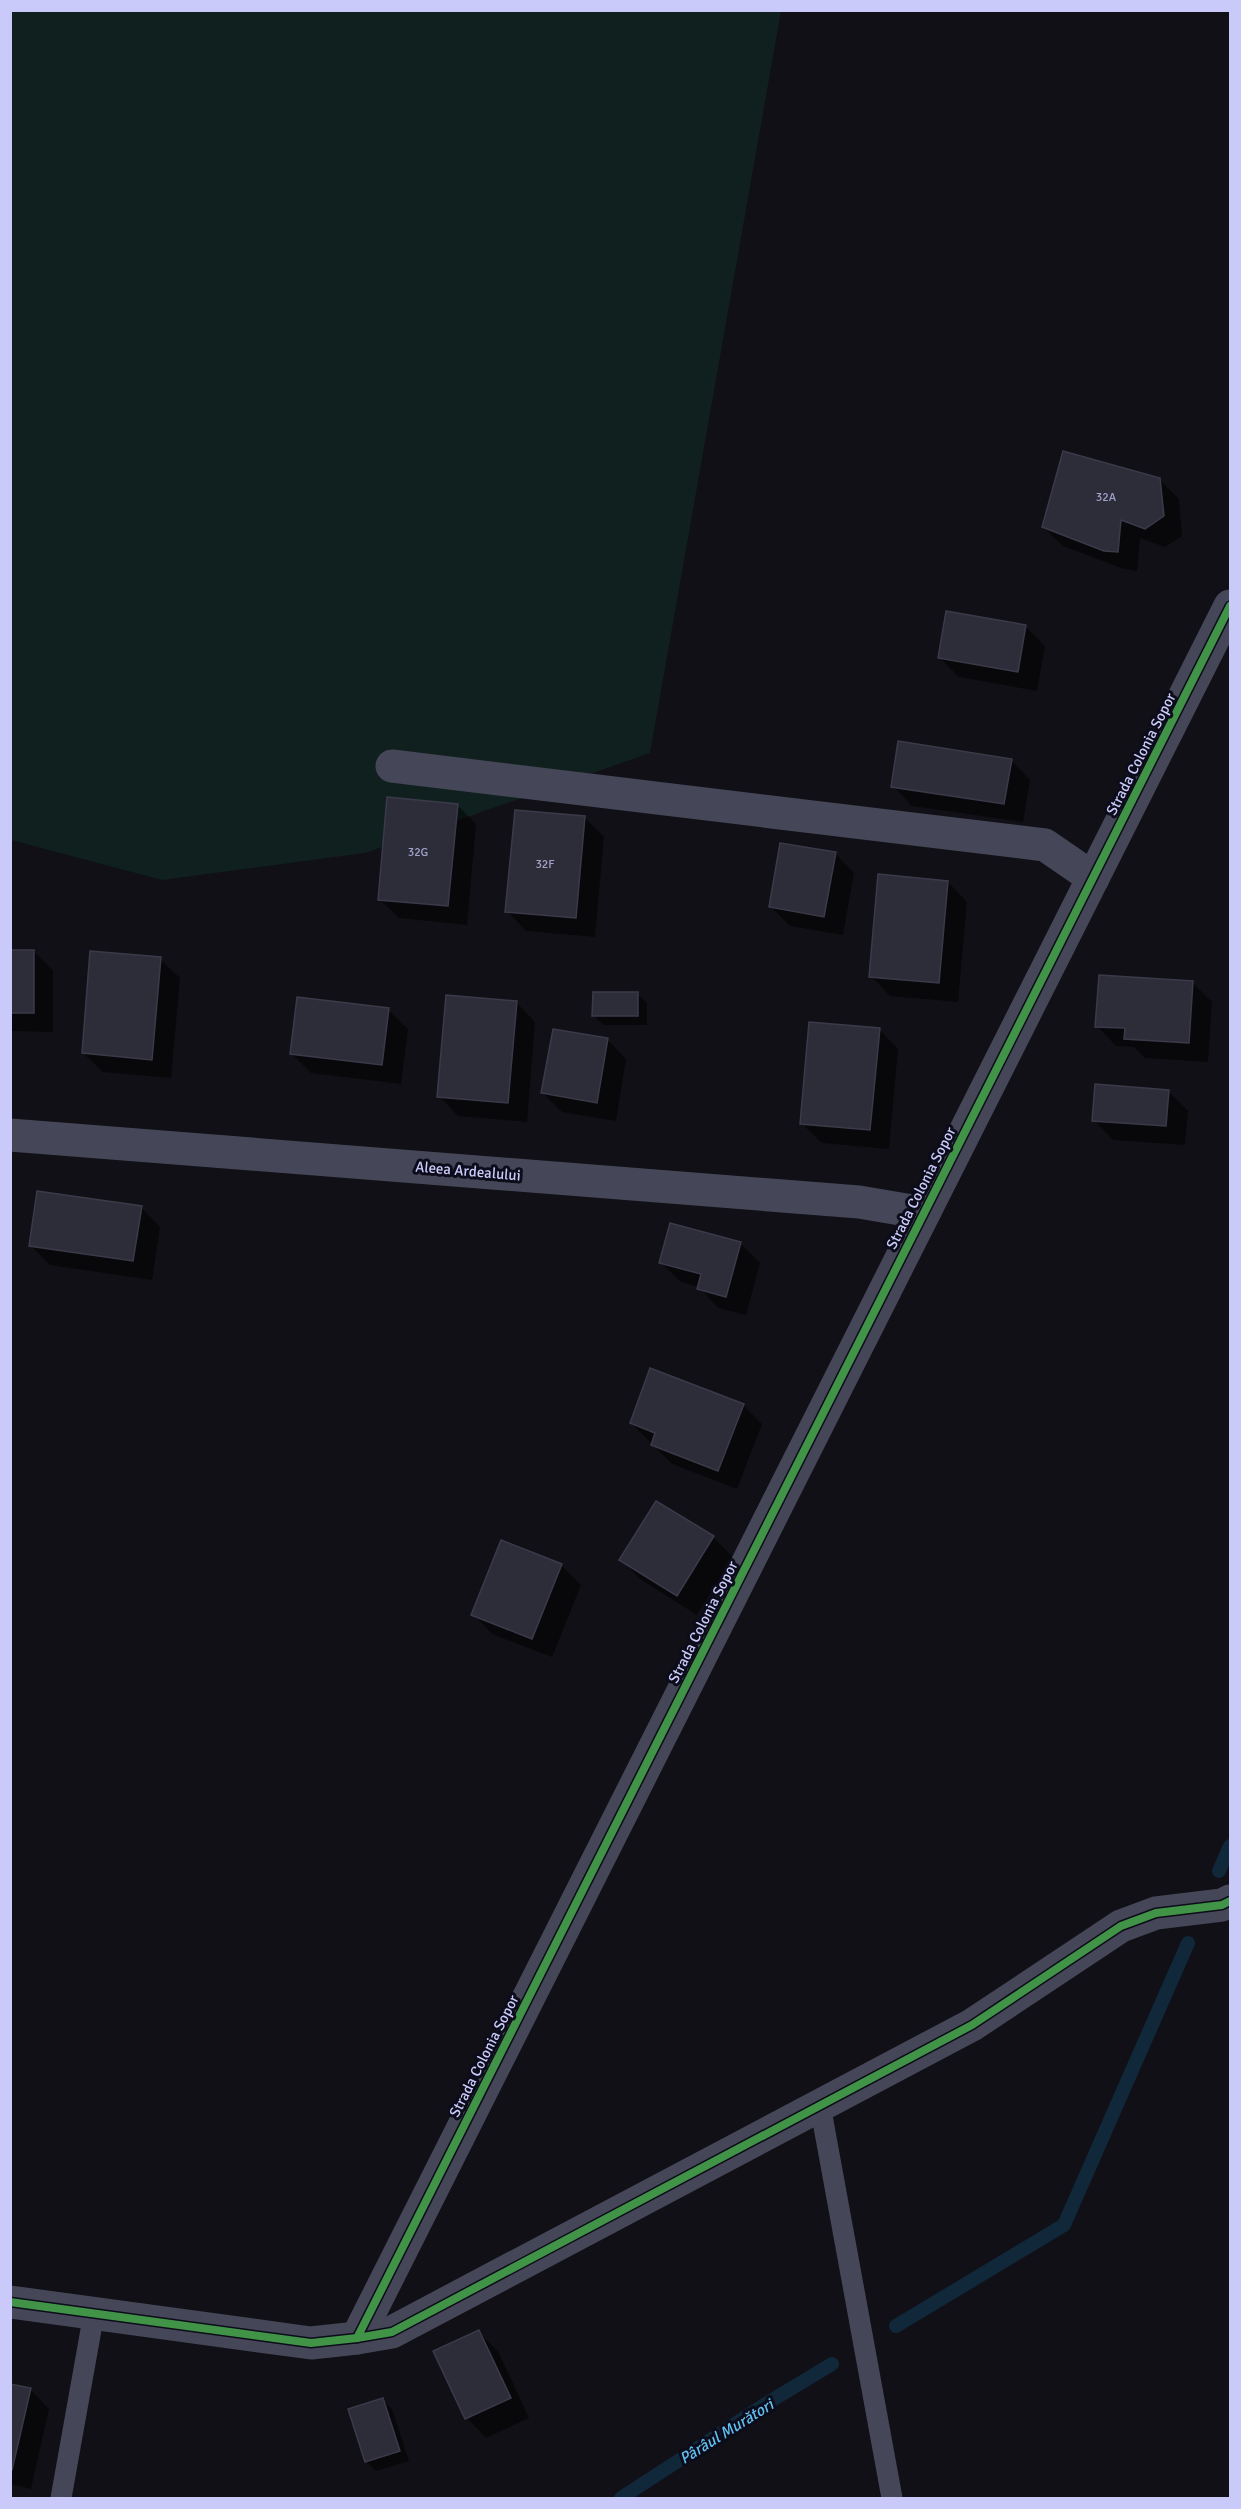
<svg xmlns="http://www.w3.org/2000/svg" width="1241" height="2509" font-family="Signika,sans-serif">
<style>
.green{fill:#10201f}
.shadow{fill:#0007}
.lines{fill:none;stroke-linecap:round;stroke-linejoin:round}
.stream{stroke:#11273a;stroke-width:14}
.building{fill:#2d2c39;stroke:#3b3a4a;stroke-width:1.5}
.lane{stroke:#454657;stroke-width:21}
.street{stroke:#454657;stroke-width:33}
.cycleway-casing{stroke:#0d0c1a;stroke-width:11}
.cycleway{stroke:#419447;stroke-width:8}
.labels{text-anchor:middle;stroke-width:6;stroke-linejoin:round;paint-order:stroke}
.number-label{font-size:12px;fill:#a2a2ca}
.street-label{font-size:15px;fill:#c9cafa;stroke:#0d0c1a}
.water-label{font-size:16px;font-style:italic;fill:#61c0f1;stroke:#0d0c1a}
</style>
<rect width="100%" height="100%" fill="#101016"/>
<polygon class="green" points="10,11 781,11 650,753 365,853 162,880 11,840"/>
<g class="shadow">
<polygon points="1159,479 1179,499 1182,536 1165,547 1140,538 1137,571 1124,569 1063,546 1043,527"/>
<polygon points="1025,626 1045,646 1037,691 959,677 940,658"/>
<polygon points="1011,760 1030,780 1023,822 912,806 893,786"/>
<polygon points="457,805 476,824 467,925 399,918 379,899"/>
<polygon points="584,817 604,837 595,937 526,931 507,911"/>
<polygon points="835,853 854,873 843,935 790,926 771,907"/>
<polygon points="948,882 967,902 958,1002 890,996 871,976"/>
<polygon points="10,951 34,951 53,971 53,1032 10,1031"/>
<polygon points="160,959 180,978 171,1078 103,1072 83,1053"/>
<polygon points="1192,982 1212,1002 1208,1062 1145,1058 1134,1047 1116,1046 1097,1026"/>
<polygon points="637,994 647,1003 647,1025 603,1025 594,1016"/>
<polygon points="516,1002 535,1022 527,1122 458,1116 439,1096"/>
<polygon points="388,1010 408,1029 401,1084 311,1073 291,1053"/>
<polygon points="879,1029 898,1049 889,1149 822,1143 802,1124"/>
<polygon points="607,1039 626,1059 616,1121 562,1112 543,1093"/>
<polygon points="1168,1091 1188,1111 1185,1145 1113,1140 1094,1120"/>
<polygon points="141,1207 160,1227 152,1280 50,1265 30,1245"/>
<polygon points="740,1243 760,1263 746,1315 718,1308 699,1287 681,1282 661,1263"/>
<polygon points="743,1405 762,1424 737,1489 672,1464 631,1423"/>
<polygon points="657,1503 714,1538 733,1557 697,1615 640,1579 621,1559"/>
<polygon points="502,1542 562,1566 581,1585 552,1657 492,1634 473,1614"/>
<polygon points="478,2332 498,2351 529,2418 486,2438 467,2418 435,2352"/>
<polygon points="10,2385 30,2389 49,2409 31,2489 10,2484"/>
<polygon points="383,2400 392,2409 409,2461 376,2471 367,2462 350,2410"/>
</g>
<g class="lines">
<g class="stream">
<polyline points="1219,1871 1230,1846"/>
<polyline points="896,2326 1064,2225 1188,1943"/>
<polyline points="621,2498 764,2405 832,2364"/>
</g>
</g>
<g class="building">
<polygon points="1063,451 1160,478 1164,516 1145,529 1121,520 1118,552 1104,551 1042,527"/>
<polygon points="946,611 1026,625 1018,672 938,658"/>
<polygon points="898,741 1012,759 1004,804 891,787"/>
<polygon points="387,797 458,804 448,906 378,900"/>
<polygon points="515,810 585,816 576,918 505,912"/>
<polygon points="780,843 836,852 824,917 769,907"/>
<polygon points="878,874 948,881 939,983 869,977"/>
<rect x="10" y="950" width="24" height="63"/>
<polygon points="90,951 161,957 152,1060 82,1053"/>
<polygon points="1099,975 1193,981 1189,1043 1124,1039 1125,1028 1095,1027"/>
<polygon points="593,992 638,992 638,1016 592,1016"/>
<polygon points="446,995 517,1001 508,1103 437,1097"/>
<polygon points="297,997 389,1008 382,1065 290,1054"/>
<polygon points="809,1022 880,1028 870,1130 800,1124"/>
<polygon points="553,1029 608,1038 597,1103 541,1093"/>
<polygon points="1095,1084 1169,1090 1166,1126 1092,1121"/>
<polygon points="37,1191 142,1206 133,1261 29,1246"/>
<polygon points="670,1223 741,1242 726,1297 697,1289 701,1274 659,1263"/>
<polygon points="650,1368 744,1404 718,1471 651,1445 655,1433 630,1423"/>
<polygon points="656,1501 714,1536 677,1596 619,1560"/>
<polygon points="501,1540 562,1564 532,1639 471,1615"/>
<polygon points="479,2330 511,2398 465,2419 433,2351"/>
<polygon points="10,2384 31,2388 12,2470 10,2470"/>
<polygon points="383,2398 400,2451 365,2462 348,2409"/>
</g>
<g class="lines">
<g class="lane">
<polyline points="820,2105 892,2498"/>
<polyline points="61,2498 94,2313"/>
</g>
<g class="street">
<polyline points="392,766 1045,845 1093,878"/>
<polyline points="10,1135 859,1202 924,1213"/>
<polyline points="10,2302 311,2343 357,2338 392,2332 972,2025 1121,1926 1156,1913 1222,1905 1230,1901"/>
<polyline points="357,2338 1230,606"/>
</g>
<defs>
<g id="cycleway">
<polyline points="10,2302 311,2343 357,2338 392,2332 972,2025 1121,1926 1156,1913 1222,1905 1230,1901"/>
<polyline points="357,2338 1230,606"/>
</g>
</defs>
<use href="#cycleway" class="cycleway-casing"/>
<use href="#cycleway" class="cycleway"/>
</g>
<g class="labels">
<g class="number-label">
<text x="1106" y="501">32A</text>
<text x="418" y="856">32G</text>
<text x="545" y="868">32F</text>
</g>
<g class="street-label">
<text transform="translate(1141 754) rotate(-63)" y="5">Strada Colonia Sopor</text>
<text transform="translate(468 1171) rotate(5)" y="5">Aleea Ardealului</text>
<text transform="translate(921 1188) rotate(-63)" y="5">Strada Colonia Sopor</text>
<text transform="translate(703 1622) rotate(-63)" y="5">Strada Colonia Sopor</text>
<text transform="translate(484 2056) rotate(-63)" y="5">Strada Colonia Sopor</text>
</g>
<g class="water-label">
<text transform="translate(726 2431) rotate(-32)" y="6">Pârâul Murători</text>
</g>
</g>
<rect width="1241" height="2509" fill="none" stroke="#c9cafa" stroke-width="24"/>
</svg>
